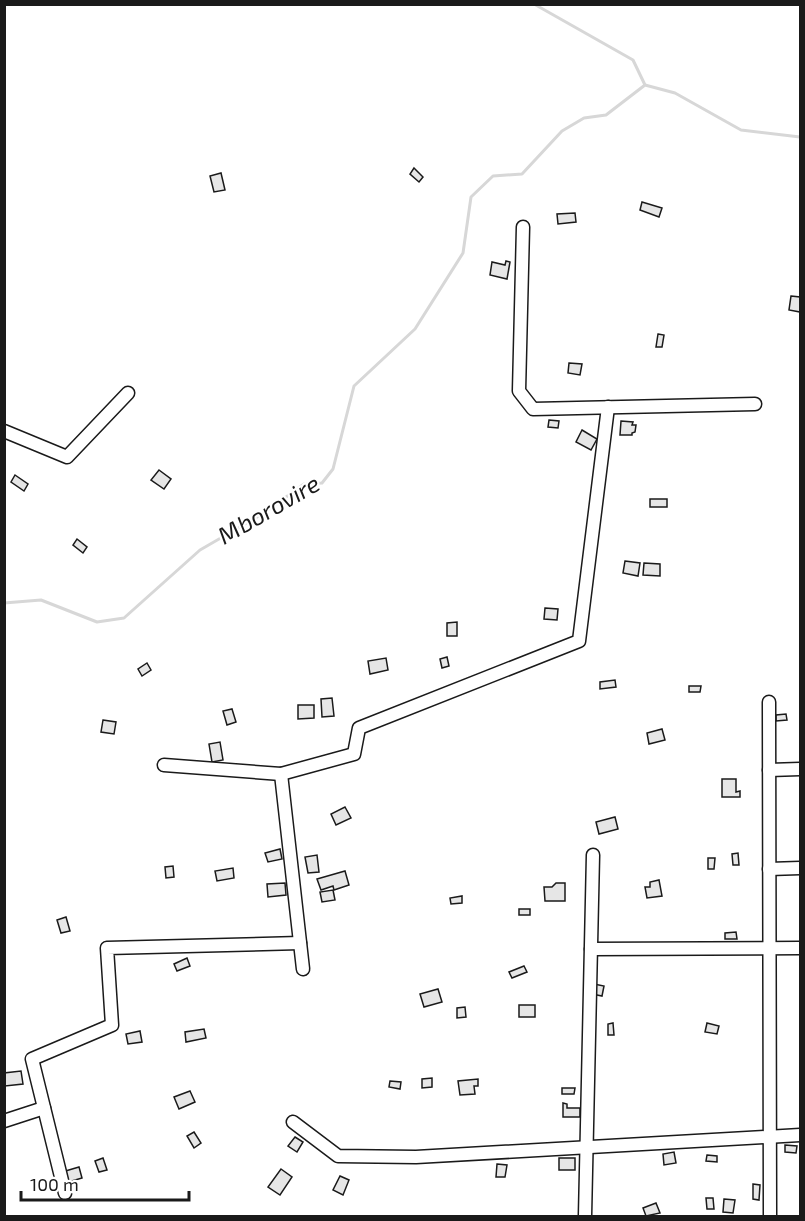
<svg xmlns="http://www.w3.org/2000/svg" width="805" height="1221" font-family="'Exo 2',sans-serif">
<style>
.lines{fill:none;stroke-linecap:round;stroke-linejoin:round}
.stream{stroke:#d7d7d7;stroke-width:3}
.building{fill:#e6e6e6;stroke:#1a1a1a;stroke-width:1.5}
.minor-casing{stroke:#1a1a1a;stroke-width:15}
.minor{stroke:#fff;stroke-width:12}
.labels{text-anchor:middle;stroke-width:4.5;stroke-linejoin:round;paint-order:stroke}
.water-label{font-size:24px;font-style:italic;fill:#1a1a1a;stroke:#fff}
</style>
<rect width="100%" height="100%" fill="#fff"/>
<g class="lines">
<g class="stream">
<polyline points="534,4 633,60 645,85"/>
<polyline points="4,603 41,600 97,622 124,618 200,550 264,513 304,484 322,483 333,469 354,386 415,329 463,253 471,197 493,176 522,174 562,131 584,118 606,115 645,85 675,93 741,130 800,137"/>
</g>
</g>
<g class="building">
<polygon points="414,168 423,177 419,182 410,174"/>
<polygon points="221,173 225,190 214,192 210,176"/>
<polygon points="642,202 662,208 659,217 640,210"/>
<polygon points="575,213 576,222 558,224 557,214"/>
<polygon points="506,261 510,262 507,279 490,275 492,262 505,265"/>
<polygon points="791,296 800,297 800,312 789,310"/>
<polygon points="658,334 664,335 662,347 656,347"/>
<polygon points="569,363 582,364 580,375 568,373"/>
<polygon points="549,420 559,421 558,428 548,427"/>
<polygon points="621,421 633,422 632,425 636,425 635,432 632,433 632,435 620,435"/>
<polygon points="582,430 597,439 591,450 576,442"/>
<polygon points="159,470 171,479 164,489 151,480"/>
<polygon points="15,475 28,484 24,491 11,482"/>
<rect x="650" y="499" width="17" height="8"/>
<polygon points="77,539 87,547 83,553 73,545"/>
<polygon points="625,561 640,563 638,576 623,573"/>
<polygon points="644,563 660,564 660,576 643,575"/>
<polygon points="545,608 558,609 557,620 544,619"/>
<polygon points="457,622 457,636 447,636 447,623"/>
<polygon points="447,657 449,666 442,668 440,659"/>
<polygon points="386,658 388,670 370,674 368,661"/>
<polygon points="147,663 151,670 142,676 138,669"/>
<polygon points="615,680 616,687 600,689 600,682"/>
<polygon points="689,686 701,686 700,692 689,692"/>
<polygon points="332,698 334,716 322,717 321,699"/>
<polygon points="298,705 314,705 314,718 298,719"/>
<polygon points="232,709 236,722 227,725 223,711"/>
<polygon points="786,714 787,720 776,721 776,715"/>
<polygon points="103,720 116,722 114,734 101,732"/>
<polygon points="662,729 665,740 649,744 647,733"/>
<polygon points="220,742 223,760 212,762 209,744"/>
<polygon points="722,779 736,779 736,792 740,791 740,797 722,797"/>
<polygon points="345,807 351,818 336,825 331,814"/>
<polygon points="615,817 618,829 599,834 596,822"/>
<polygon points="280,849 282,859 268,862 265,853"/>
<polygon points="738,853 739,865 733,865 732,854"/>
<polygon points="317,855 319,872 308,873 305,857"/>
<polygon points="708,858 715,858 714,869 708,869"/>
<polygon points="173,866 174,877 166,878 165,867"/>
<polygon points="233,868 234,878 217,881 215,871"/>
<polygon points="345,871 349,885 334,890 333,886 321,890 317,879"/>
<polygon points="659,880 662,896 647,898 645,887 650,887 650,882"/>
<polygon points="285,883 286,895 268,897 267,884"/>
<polygon points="556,883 565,883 565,901 545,901 544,887 552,887"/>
<polygon points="333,890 335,900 322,902 320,892"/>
<polygon points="462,896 462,903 451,904 450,898"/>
<rect x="519" y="909" width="11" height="6"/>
<polygon points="66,917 70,931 61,933 57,920"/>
<polygon points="736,932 737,939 725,939 725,933"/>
<polygon points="187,958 190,966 177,971 174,964"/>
<polygon points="524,966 527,972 512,978 509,972"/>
<polygon points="594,984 604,986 602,996 592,994"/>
<polygon points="438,989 442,1002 424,1007 420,994"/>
<rect x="519" y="1005" width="16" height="12"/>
<polygon points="465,1007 466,1017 457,1018 457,1008"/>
<polygon points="613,1023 614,1035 608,1035 608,1024"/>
<polygon points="707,1023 719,1026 717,1034 705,1032"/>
<polygon points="204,1029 206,1038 186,1042 185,1032"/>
<polygon points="140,1031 142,1042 128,1044 126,1034"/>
<polygon points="21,1071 23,1084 5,1086 4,1073"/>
<polygon points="432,1078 432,1087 422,1088 422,1079"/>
<polygon points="478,1079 478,1086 474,1086 475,1094 460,1095 458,1081"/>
<polygon points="390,1081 401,1082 400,1089 389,1087"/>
<polygon points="562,1088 575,1088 574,1094 562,1094"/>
<polygon points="190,1091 195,1102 179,1109 174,1097"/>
<polygon points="563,1103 567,1104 567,1108 580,1108 580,1117 563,1117"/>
<polygon points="194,1132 201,1143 194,1148 187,1136"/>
<polygon points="295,1137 303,1142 297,1152 288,1146"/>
<polygon points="785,1145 797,1146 796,1153 785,1152"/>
<polygon points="674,1152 676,1163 664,1165 663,1154"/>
<polygon points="707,1155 717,1156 717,1162 706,1161"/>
<polygon points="103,1158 107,1170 99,1172 95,1161"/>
<rect x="559" y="1158" width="16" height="12"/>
<polygon points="497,1164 507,1165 505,1177 496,1177"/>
<polygon points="79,1167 82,1178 65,1183 62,1172"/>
<polygon points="281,1169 292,1177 280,1195 268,1187"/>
<polygon points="340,1176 349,1180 343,1195 333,1190"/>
<polygon points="753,1184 760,1185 759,1200 753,1199"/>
<polygon points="706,1198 713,1198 714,1209 707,1209"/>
<polygon points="724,1199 735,1200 733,1213 723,1212"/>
<polygon points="656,1203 660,1213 646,1216 643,1208"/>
</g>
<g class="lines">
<defs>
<g id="minor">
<polyline points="523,227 519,391 533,409 755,404"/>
<polyline points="4,431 67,457 128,393"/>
<polyline points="769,702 770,1216"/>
<polyline points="164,765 281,774 354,754 359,728 579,641 608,407"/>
<polyline points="769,770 800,769"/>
<polyline points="281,774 303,969"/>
<polyline points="769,869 800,868"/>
<polyline points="591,949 800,948"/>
<polyline points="4,1121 44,1108"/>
<polyline points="293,1122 338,1156 416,1157 800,1135"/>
<polyline points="65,1193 32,1059 112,1025 107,948 300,943"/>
<polyline points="585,1216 593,855"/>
</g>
</defs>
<use href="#minor" class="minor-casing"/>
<use href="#minor" class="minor"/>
</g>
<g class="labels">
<g class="water-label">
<text transform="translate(269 510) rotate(-30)" y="8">Mborovire</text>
</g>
</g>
<rect width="805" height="1221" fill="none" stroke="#1a1a1a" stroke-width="12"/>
<path d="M21 1191v9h168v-9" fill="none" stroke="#1a1a1a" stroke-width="3"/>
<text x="30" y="1191" font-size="18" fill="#1a1a1a" stroke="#ffffff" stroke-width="4.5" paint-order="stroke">100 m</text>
</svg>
